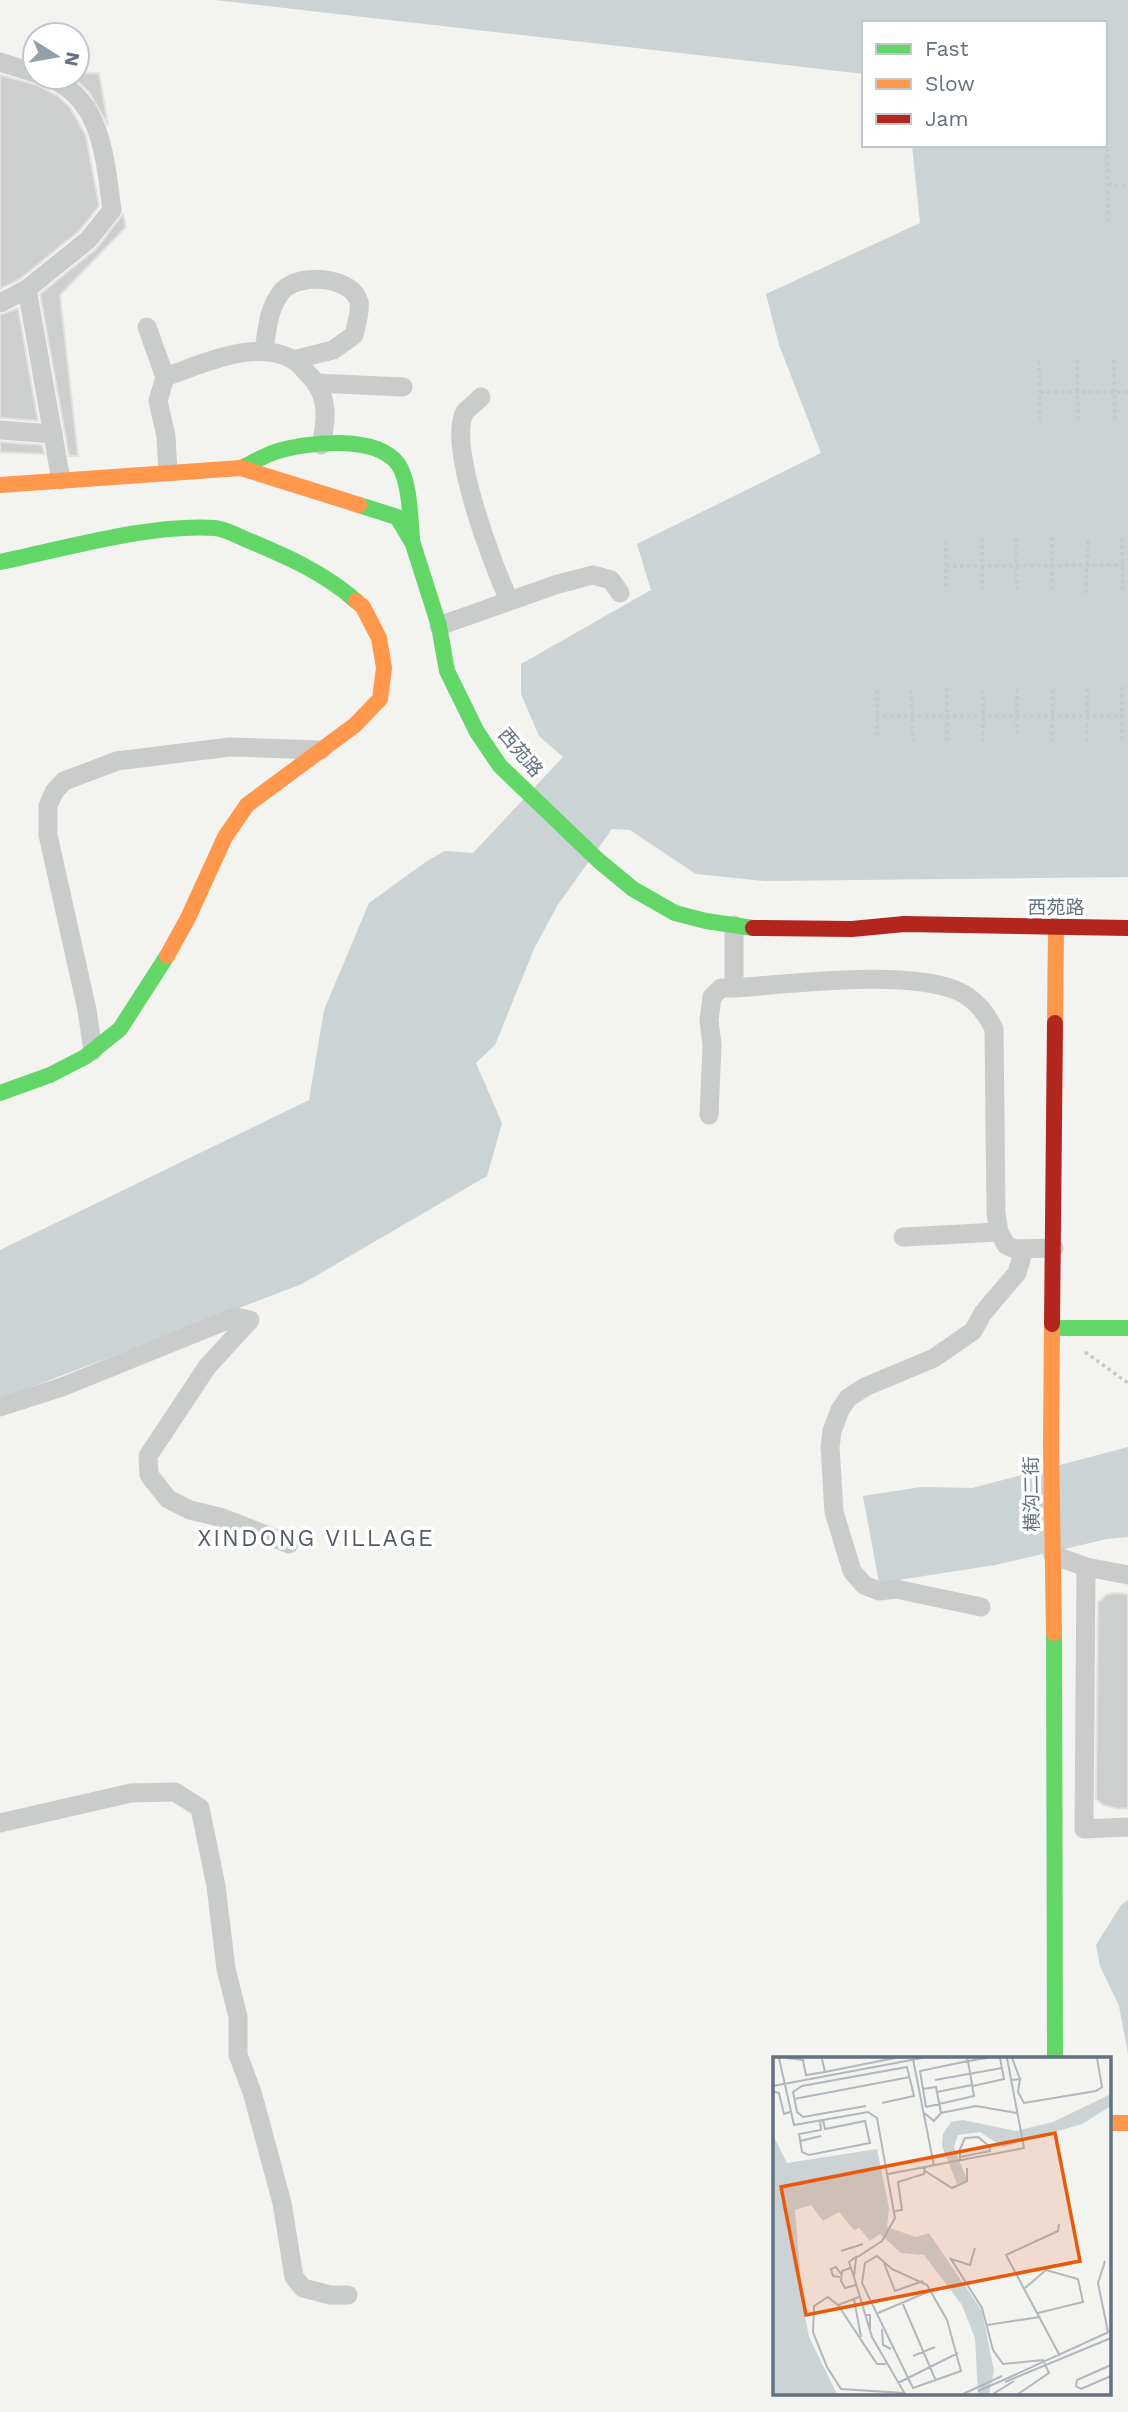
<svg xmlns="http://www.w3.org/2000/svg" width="1128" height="2412" font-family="'Work Sans','Noto Sans SC',sans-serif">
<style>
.water{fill:#cbd3d5}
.building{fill:#cdcece;stroke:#e2e2e0;stroke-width:2}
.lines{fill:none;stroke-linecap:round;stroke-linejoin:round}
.path{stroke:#c8c9c9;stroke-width:3.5;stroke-dasharray:3.5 3.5;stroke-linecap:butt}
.street{stroke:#cacccc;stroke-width:19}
.fast{stroke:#63d668;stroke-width:16}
.slow{stroke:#ff974d;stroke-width:16}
.jam{stroke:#b3261e;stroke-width:16}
.labels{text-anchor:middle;stroke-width:7;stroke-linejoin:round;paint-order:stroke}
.street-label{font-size:19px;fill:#637281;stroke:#fff}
.quarter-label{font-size:23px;letter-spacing:2px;fill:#515c66;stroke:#fff}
.inset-road{fill:none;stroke:#b0b7bd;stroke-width:2}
.view{fill:#e8590c;fill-opacity:0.15;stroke:#e8590c;stroke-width:3.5}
.inset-edge{fill:none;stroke:#637281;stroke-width:3.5}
</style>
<rect width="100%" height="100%" fill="#f3f3f0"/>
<g class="water">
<polygon points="215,0 1128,0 1128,877 764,881 696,874 630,830 612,829 557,906 534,949 495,1045 476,1063 502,1123 487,1176 302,1284 0,1399 0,1250 309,1100 324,1010 369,903 427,861 445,851 473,853 563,757 539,736 521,694 521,664 651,590 637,544 821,453 779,345 766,294 920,223 912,145 1105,145 1105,23 864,23 864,74"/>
<polygon points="1128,1447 1128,1537 1107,1539 995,1565 879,1583 863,1496 921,1487 972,1488"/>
<polygon points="1128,1900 1128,2053 1119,2006 1100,1966 1096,1945 1121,1905"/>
</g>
<g class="building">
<polygon points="99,73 108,125 89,92 73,77 77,77 77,74"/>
<polygon points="0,75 37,85 58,96 70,107 86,136 99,206 79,231 20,279 0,289"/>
<polygon points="123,214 126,227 60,295 78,456 69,456 40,294 96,249"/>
<polygon points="18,308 38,421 0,418 0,315"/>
<polygon points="0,442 42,445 44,454 0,452"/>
<polygon points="1115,1593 1128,1594 1128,1808 1118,1809 1103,1805 1096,1799 1098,1602 1106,1595"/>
</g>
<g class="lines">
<g class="path">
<polyline points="1107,148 1108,222"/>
<polyline points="1108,185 1128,185"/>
<polyline points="1077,360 1078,423"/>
<polyline points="1114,360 1115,422"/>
<polyline points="1039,361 1040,422"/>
<polyline points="1040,392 1128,392"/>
<polyline points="1052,537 1052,593"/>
<polyline points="982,538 982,590"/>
<polyline points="1016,538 1017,592"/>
<polyline points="1122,538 1123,591"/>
<polyline points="946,541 946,591"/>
<polyline points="946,566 1128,565"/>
<polyline points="1086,593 1088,539"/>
<polyline points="1122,687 1122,741"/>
<polyline points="947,688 947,742"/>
<polyline points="1017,689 1017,739"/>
<polyline points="877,690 877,740"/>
<polyline points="911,690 913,741"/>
<polyline points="876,716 1128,716"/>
<polyline points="1087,741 1087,687"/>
<polyline points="983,742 983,690"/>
<polyline points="1052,742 1053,687"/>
<polyline points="1085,1352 1128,1383"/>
</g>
<g class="street">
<polyline points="0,62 35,73"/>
<path d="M 46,77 C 102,96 105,159 112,210 L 88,240 L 27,289 L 61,480"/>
<polyline points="0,303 27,289"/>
<polyline points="147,327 165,377"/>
<path d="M 264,351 C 267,330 268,307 283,290 C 300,273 352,276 359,302 C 361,311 356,325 354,335 L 333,350 L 293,360"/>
<polyline points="316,383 403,387"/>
<path d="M 481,397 C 477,402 469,407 465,412 C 446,443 494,568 509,600"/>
<polyline points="0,430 53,434"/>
<path d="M 168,472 L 166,436 L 158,401 L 165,377 C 203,364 253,339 292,359 C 298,362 303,369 308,374 C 329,394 327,419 321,445"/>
<polyline points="439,626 558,584 593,575 611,580 620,593"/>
<path d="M 734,925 L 734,988 C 793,984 905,969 958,991 C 975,999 986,1012 994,1029 L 996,1213 L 999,1232 L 1006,1245 L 1015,1249 L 1054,1248"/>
<polyline points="93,1051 87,1010 48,835 48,806 54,792 64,781 117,761 230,747 321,750"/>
<polyline points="709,1115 712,1045 709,1020 712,997 721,988 734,988"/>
<polyline points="903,1237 999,1232"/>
<polyline points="0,1407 62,1387 235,1317 250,1320 207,1367 148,1456 149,1475 168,1499 190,1510 223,1518 289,1544"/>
<polyline points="1053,1555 1086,1567 1128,1575"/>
<polyline points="1086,1567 1084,1829 1128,1827"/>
<polyline points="981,1607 896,1589 879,1591 864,1585 852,1571 834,1512 830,1447 832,1431 840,1410 848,1398 865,1387 934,1358 973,1331 983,1313 1017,1273 1024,1249"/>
<polyline points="0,1823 131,1793 175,1792 200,1808 216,1886 226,1969 238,2017 238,2055 252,2092 282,2203 294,2277 303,2288 330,2295 348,2295"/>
</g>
<g class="fast">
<path d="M 241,468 C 252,463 263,456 275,452 C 306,442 376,434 398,464 C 410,481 410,518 412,538"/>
<polyline points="359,505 397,517 413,544 439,626 447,671 477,732 500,766 599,861 633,889 675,913 706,921 753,928"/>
<path d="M 0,562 C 63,549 153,523 215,528 C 225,529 236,535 245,539 C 284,555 325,573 356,601"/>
<polyline points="0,1093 50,1075 85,1057 120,1029 167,956"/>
<polyline points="1054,1328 1128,1328"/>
<polyline points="1054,1633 1055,2058"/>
</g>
<g class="slow">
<polyline points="0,485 241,468 359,505"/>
<polyline points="167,956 188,918 225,837 247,805 355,725 380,699 384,668 379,638 363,607 356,601"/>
<polyline points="1055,1023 1056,928"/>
<polyline points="1052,1324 1051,1443 1054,1633"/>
<polyline points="1109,2123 1128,2123"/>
</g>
<g class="jam">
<polyline points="753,928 852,929 904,924 1128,928"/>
<polyline points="1052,1324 1055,1023"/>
</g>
</g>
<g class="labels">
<g class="street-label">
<text transform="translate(521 752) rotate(50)" y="7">西苑路</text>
<text x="1056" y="914">西苑路</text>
<text transform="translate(1031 1494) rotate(-91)" y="7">横沟二街</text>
</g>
<g class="quarter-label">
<text x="316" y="1546">XINDONG VILLAGE</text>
</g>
</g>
<g transform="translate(773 2057)">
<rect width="338" height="338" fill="#f3f3f0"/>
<path d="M 338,37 L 338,49 L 309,67 L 230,90 L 207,75 L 185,78 L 181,90 L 194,123 L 184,127 L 169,89 L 170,77 L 178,65 L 190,63 L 243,74 L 280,65 ZM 0,78 L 14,106 L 104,92 L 116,151 L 114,170 L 143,180 L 156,176 L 209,254 L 221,314 L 216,337 L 205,337 L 202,281 L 189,248 L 151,198 L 128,196 L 107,177 L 97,184 L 86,171 L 81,173 L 66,155 L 50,164 L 38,148 L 22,153 L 30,249 L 36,280 L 64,337 L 0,337 Z" fill="#cbd3d5"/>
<path class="inset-road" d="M 6,1 L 21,68 L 95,55 L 104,61 L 122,161 L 109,184 L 83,201 L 81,220 L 99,280 L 132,337M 14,1 L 30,3 L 33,18 L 52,15 L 49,2M 239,1 L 247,22M 140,2 L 161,109M 52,15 L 122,1M 162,23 L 229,11M 238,23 L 247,22 L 245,35 L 251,46 L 323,34 L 329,30 L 324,1M 0,29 L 149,1M 200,29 L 231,22 L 227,1M 150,32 L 163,30 L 168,56M 0,34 L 6,36 L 11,57 L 17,55M 164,35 L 199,28M 21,42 L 137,20M 93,49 L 30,60 L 24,55 L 20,35 L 29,29 L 134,10 L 141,39 L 109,46M 153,50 L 201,39 L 195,4 L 214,1M 153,50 L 147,14 L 195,4 L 194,1M 150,55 L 161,64 L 168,56 L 203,49 L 244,56M 47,64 L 48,73 L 26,77 L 29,95 L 36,98 L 97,86 L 92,64 L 52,72 L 50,63M 27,84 L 48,79M 187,104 L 187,92 L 192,81 L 205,80 L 216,89 L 217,94 L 187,100M 152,114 L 179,131 L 194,124 L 194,111M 115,117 L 251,91 L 234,1M 122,154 L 129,153 L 125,125 L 151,117 L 152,110M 286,167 L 285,174 L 233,198 L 287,299M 202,191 L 197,208 L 178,202 L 209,251 L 220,293 L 230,307 L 270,303 L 276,316 L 245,337M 68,194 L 90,187M 104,199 L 119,212 L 154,228 L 174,263 L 188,314 L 140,331 L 89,226 L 92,206 ZM 332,204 L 325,226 L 335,275M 111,206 L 122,234 L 150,224M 77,211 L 69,214 L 68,224 L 72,231 L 83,228M 67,220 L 60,219 L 58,212 L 63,210 L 68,217M 81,220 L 76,205 L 84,199M 252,231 L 273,213 L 305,222 L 310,245 L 265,256M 86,240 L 65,248 L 55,240 L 41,249 L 40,275 L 54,310 L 68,332 L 131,336M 81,242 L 88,280M 129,245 L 163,324M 65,248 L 104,307 L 113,307M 105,256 L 157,234M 92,258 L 97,258 L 97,274M 214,268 L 267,260M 109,272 L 110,288 L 118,292M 140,299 L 162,290M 338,308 L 304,323 L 303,329 L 308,332 L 338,319M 226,325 L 338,274M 232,325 L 338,281M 125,326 L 185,296M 205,334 L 226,325M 190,337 L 229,319M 220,337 L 241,324"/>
<path class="view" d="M 282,76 L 307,204 L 33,258 L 8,130 Z"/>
<rect width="338" height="338" class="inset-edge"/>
</g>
<rect x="862" y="21" width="245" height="126" fill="#ffffff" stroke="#c1c7cd" stroke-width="2"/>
<rect x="876" y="44" width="35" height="10" fill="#63d668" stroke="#c1c7cd" stroke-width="2"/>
<text x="925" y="56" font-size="21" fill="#637281">Fast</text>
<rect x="876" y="79" width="35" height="10" fill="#ff974d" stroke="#c1c7cd" stroke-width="2"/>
<text x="925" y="91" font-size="21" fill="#637281">Slow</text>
<rect x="876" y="114" width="35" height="10" fill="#b3261e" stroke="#c1c7cd" stroke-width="2"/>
<text x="925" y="126" font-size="21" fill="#637281">Jam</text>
<g transform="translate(56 56) rotate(101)"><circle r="33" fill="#ffffff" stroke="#c1c7cd" stroke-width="2"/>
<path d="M0-5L12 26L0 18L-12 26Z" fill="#959fa8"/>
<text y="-10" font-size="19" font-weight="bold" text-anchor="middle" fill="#637281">N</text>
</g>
</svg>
